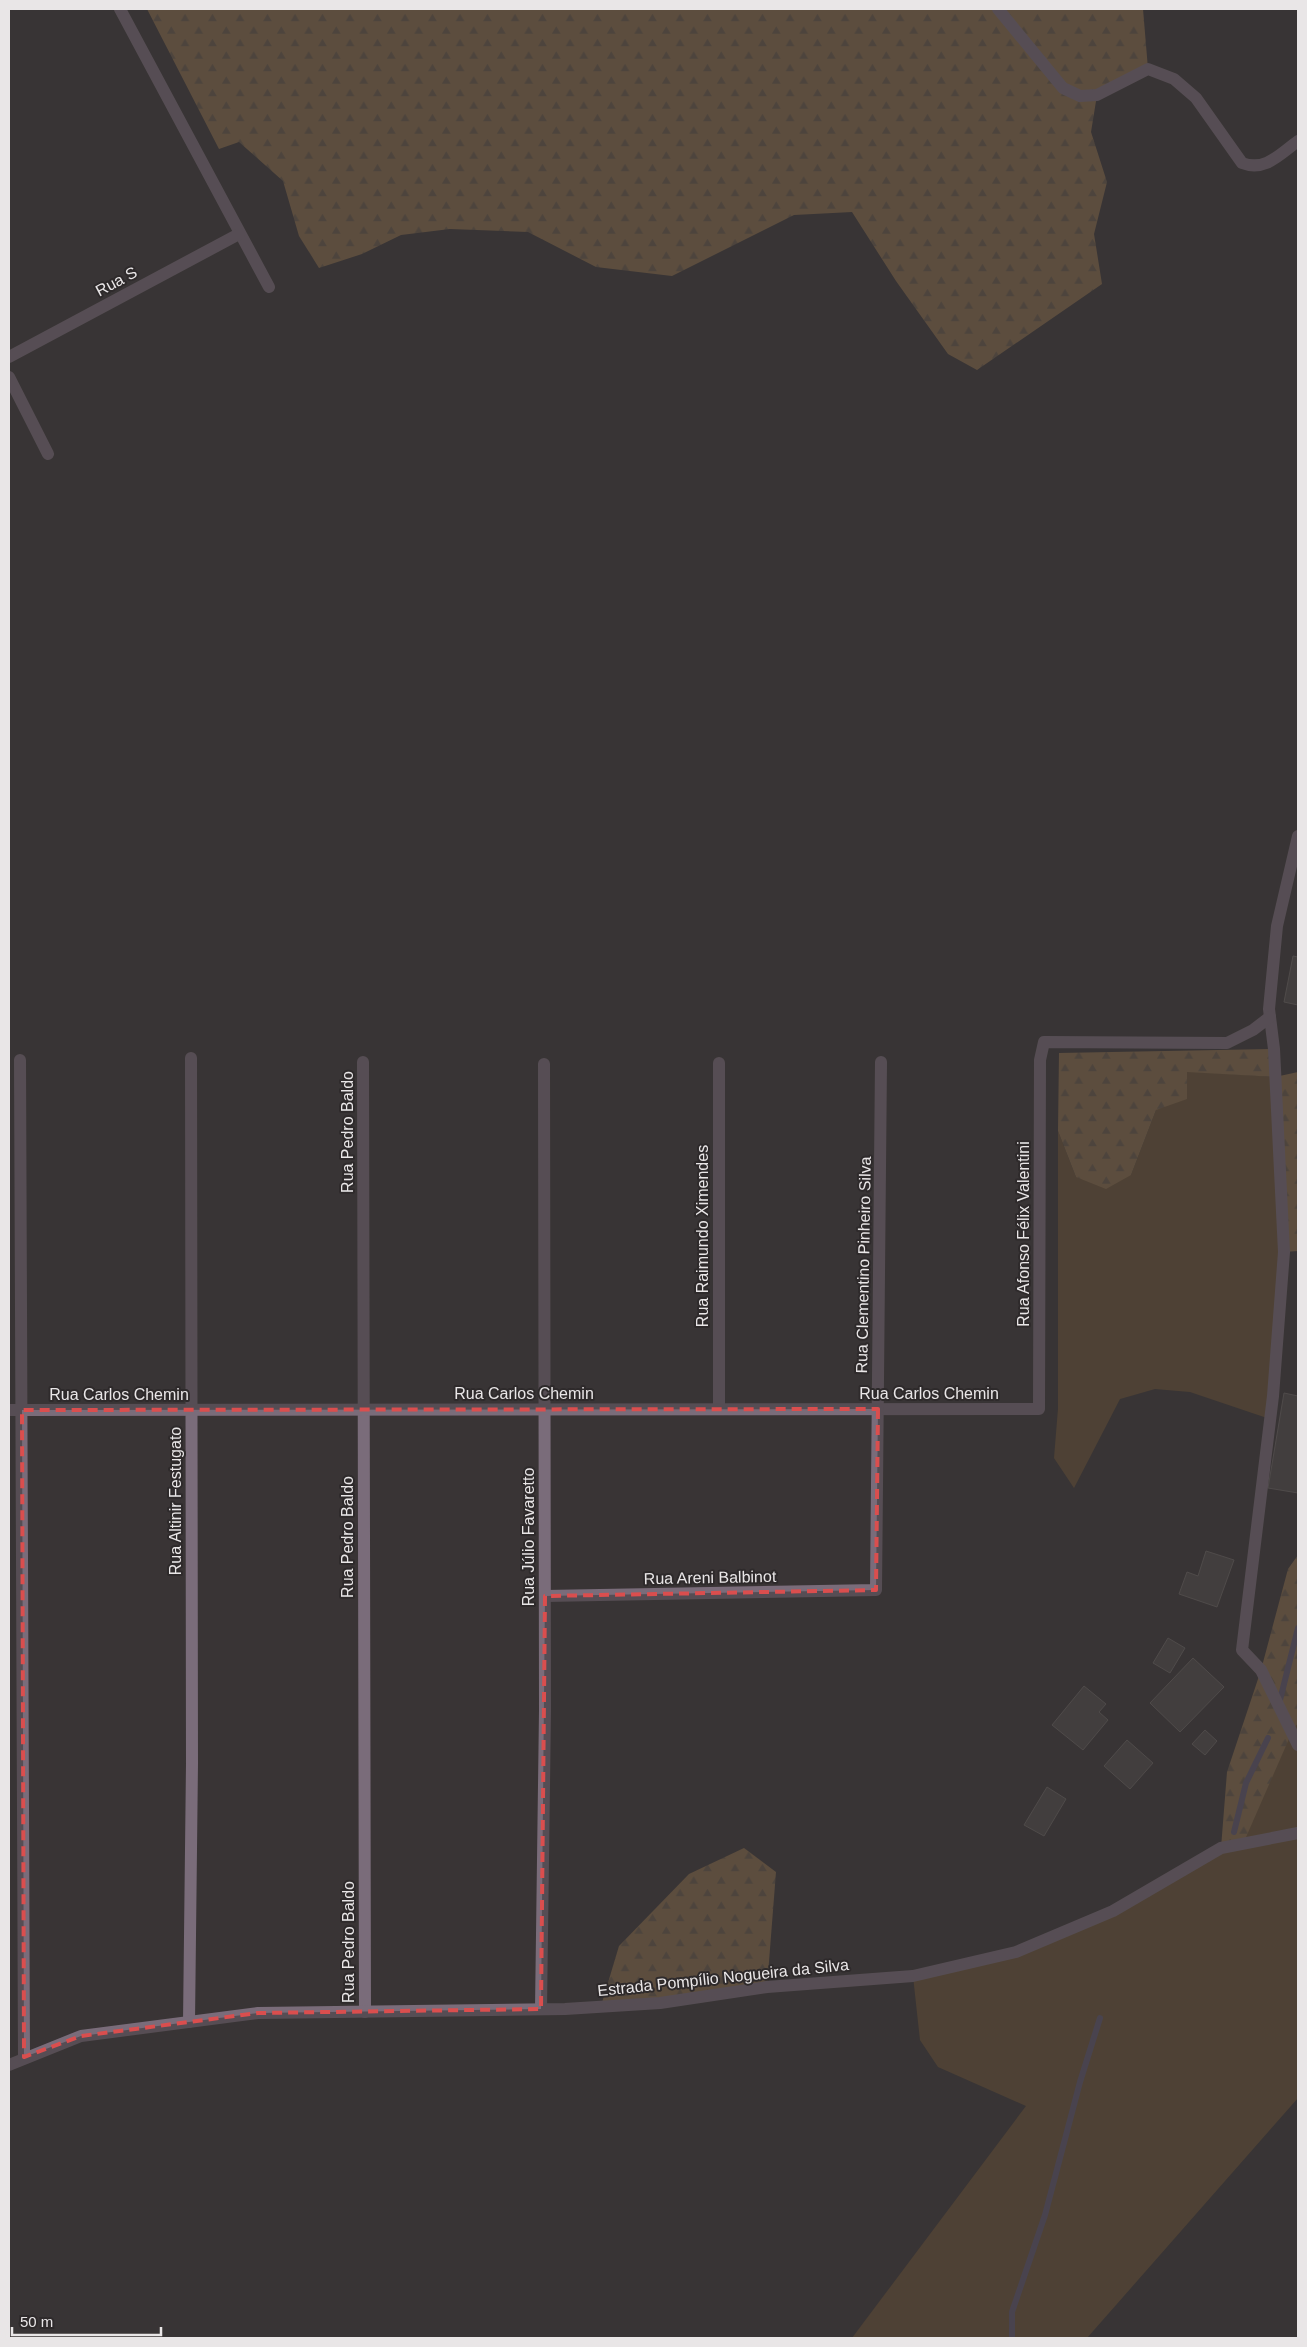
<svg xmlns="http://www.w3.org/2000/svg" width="1307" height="2347" font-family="Helvetica,sans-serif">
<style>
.green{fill:#695135}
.forest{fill:url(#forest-firs)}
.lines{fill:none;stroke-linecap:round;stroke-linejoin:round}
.stream{stroke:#5d566e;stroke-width:6}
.building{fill:#4f4b4a;stroke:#6a6564}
.minor{stroke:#7a6c7a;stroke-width:12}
.marked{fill:none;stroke:#da4e4e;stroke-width:4;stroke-dasharray:10 6;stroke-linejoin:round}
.labels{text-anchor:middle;stroke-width:4;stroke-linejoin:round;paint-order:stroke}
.street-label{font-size:16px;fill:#e9e6e7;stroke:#2e2a2b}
</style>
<defs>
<pattern id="forest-firs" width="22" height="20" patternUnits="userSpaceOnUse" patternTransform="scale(1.25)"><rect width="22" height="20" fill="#886b49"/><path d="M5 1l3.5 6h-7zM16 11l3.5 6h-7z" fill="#675847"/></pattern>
</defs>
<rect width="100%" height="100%" fill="#393435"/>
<g class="green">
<polygon points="1186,1071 1275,1077 1284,1252 1270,1419 1190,1392 1155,1389 1120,1399 1074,1488 1054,1458 1058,1409 1058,1131 1076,1177 1131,1175 1156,1110"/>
<polygon points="1298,1723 1298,2098 1087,2338 852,2338 1026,2106 938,2067 920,2040 913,1976 1016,1952 1113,1911 1221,1848"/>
</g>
<g class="forest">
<polygon points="147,9 1143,9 1148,69 1097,95 1091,132 1107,182 1094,234 1102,284 977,370 948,354 896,281 852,212 794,215 672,276 596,267 528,232 450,229 401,235 362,254 319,268 299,236 283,181 239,142 219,149"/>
<polygon points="1274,1049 1275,1077 1298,1072 1298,1251 1284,1252 1275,1077 1187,1072 1187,1099 1156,1110 1131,1175 1106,1189 1076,1177 1058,1131 1059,1053"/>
<polygon points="1298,1555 1298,1723 1292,1732 1243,1844 1221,1848 1227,1772 1261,1670 1288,1569"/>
<polygon points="744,1848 776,1872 767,1987 601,2006 619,1946 689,1874"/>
</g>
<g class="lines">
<g class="stream">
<polyline points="1280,1700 1298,1628"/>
<polyline points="1234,1832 1246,1783 1268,1738"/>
<polyline points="1012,2338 1012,2312 1045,2215 1080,2082 1100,2018"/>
</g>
</g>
<g class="building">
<polygon points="1293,956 1298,957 1298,1005 1284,1002"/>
<polygon points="1284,1393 1298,1396 1298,1493 1268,1488"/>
<polygon points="1206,1551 1234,1560 1217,1607 1179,1594 1187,1572 1198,1576"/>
<polygon points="1168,1638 1185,1648 1170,1673 1153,1663"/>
<polygon points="1193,1658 1224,1687 1180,1732 1150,1703"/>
<polygon points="1084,1686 1106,1704 1099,1712 1108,1720 1083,1750 1052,1725"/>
<polygon points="1205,1730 1217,1741 1205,1755 1192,1744"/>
<polygon points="1127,1740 1153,1763 1130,1789 1104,1766"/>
<polygon points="1047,1787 1066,1799 1044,1836 1024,1825"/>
</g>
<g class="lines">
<g class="minor">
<polyline points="120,9 269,287"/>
<path d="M 998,9 L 1063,88 L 1080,96 L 1097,95 L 1148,69 L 1174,79 L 1196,98 L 1242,163 C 1265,172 1280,154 1298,141"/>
<polyline points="9,357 239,234"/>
<polyline points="9,377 48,454"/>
<polyline points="1298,836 1277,926 1269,1009 1274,1049 1284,1252 1273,1396 1242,1650 1261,1670 1298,1745"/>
<polyline points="20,1060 24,2057"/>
<polyline points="363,1062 365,2012"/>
<polyline points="719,1063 719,1409"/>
<polyline points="9,1410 1039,1409 1040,1060 1044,1042 1227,1043 1253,1030 1270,1017"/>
<polyline points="545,1596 876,1590 881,1062"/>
<polyline points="541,2009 545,1710 544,1064"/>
<polyline points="189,2022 192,1763 191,1058"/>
<polyline points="9,2065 81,2036 258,2013 565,2009 660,2003 767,1987 913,1976 1016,1952 1113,1911 1221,1848 1298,1833"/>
</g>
</g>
<path d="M0 0H1307V2347H0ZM 878,1409 L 876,1590 L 545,1596 L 541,2009 L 258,2013 L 81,2036 L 24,2057 L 22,1410 Z" fill="#393435" fill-opacity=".55" fill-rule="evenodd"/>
<path class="marked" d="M 878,1409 L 876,1590 L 545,1596 L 541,2009 L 258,2013 L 81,2036 L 24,2057 L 22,1410 Z"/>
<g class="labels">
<g class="street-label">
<text transform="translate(116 281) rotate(-28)" y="6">Rua S</text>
<text transform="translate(347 1132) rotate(-90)" y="6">Rua Pedro Baldo</text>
<text transform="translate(1023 1234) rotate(-90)" y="6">Rua Afonso Félix Valentini</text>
<text transform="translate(702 1236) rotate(-90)" y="6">Rua Raimundo Ximendes</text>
<text transform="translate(863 1265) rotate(-89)" y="6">Rua Clementino Pinheiro Silva</text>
<text x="524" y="1399">Rua Carlos Chemin</text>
<text x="929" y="1399">Rua Carlos Chemin</text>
<text x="119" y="1400">Rua Carlos Chemin</text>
<text transform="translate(175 1501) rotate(-90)" y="6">Rua Altinir Festugato</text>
<text transform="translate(347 1537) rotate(-90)" y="6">Rua Pedro Baldo</text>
<text transform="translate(528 1537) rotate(-90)" y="6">Rua Júlio Favaretto</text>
<text transform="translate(710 1577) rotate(-1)" y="6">Rua Areni Balbinot</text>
<text transform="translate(348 1942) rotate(-90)" y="6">Rua Pedro Baldo</text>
<text transform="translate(723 1977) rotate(-6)" y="6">Estrada Pompílio Nogueira da Silva</text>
</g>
</g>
<rect width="1307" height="2347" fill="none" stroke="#e9e6e7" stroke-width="20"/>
<path d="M12 2327v8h149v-8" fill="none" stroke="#e9e6e7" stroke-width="2.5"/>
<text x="20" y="2327" font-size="15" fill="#e9e6e7" stroke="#2e2a2b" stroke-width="4" paint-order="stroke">50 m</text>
</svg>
